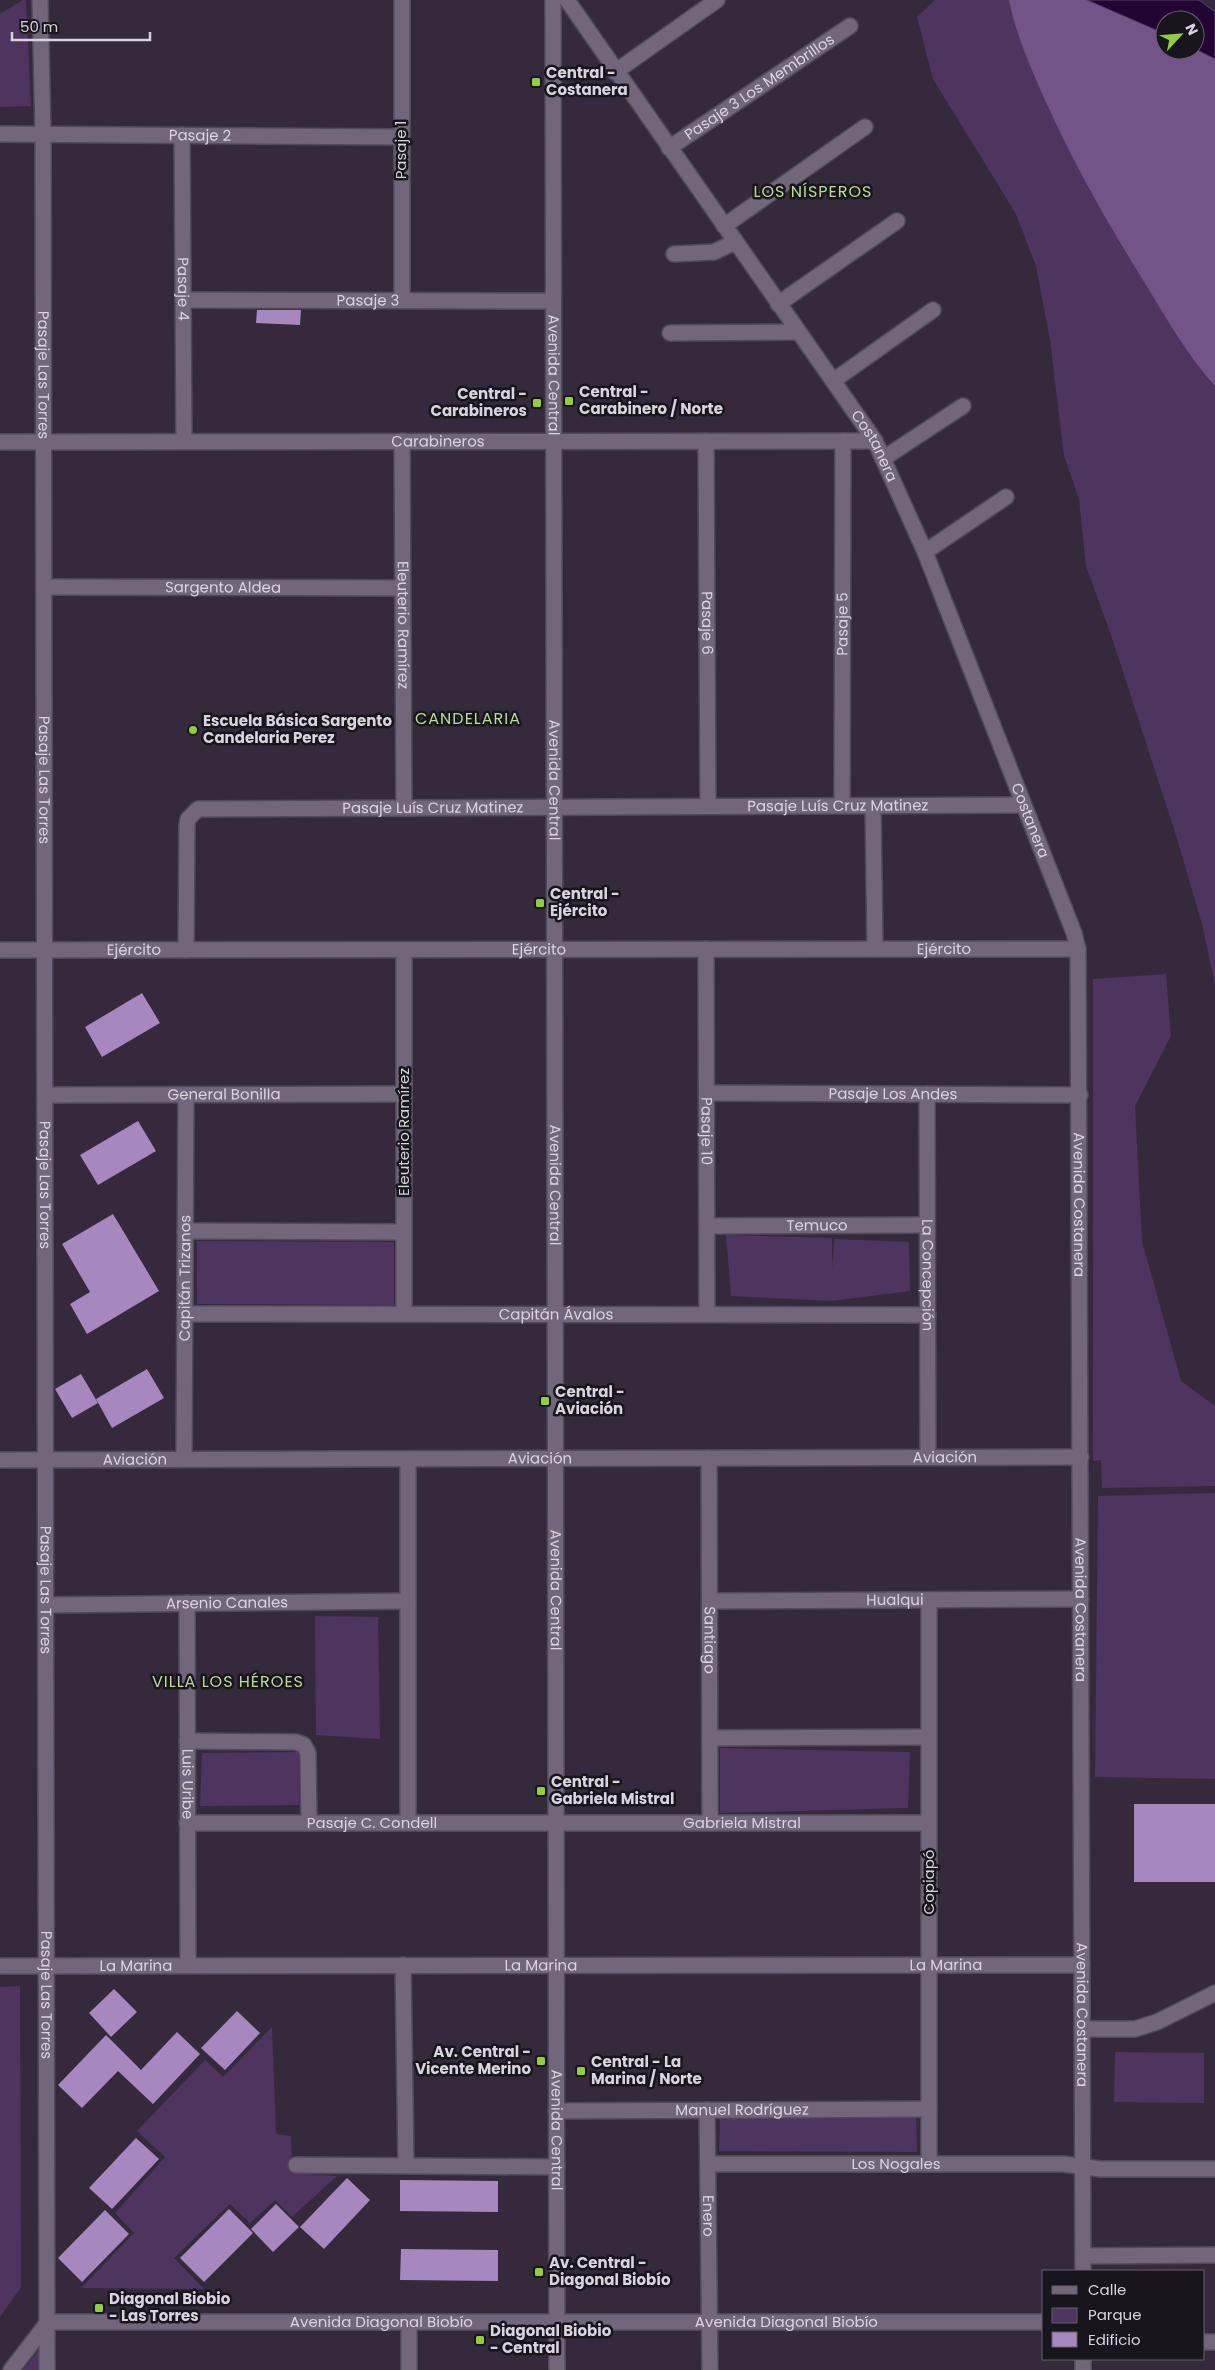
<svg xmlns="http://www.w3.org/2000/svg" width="1215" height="2370" font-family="Poppins,sans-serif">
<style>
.green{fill:#4d355f}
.forest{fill:#725488}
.water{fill:#230534;stroke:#5a4367}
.building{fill:#a687bf}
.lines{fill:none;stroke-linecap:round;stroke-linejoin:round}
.minor-casing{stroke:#514858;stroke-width:18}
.tertiary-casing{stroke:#514858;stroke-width:18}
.minor{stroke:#72667b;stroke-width:15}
.tertiary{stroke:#72667b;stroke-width:15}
.poi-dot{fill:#91cd3f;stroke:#19151d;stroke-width:2}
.labels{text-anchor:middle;stroke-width:5;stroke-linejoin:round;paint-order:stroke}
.poi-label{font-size:15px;font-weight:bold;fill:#dad3df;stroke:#19151d;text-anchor:start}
.street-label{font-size:15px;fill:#dad3df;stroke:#19151d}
.neighbourhood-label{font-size:16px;letter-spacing:1px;fill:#b9dc96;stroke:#19151d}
</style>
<rect width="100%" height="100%" fill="#342a3c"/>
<g class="green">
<polygon points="23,0 26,0 31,106 0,107 0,14"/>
<polygon points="935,0 1087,0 1165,34 1165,50 1195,49 1215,59 1215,984 1202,924 1175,832 1111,635 1086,566 1079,499 1064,456 1050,340 1036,266 1016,214 933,79 917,17"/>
<polygon points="1166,974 1171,1036 1135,1106 1142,1241 1181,1381 1215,1406 1215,1486 1102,1488 1101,1460 1093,1461 1093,979"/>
<polygon points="726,1235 832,1238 832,1269 834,1239 909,1242 910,1291 831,1301 731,1296"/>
<polygon points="197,1241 394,1242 394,1305 197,1304"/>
<polygon points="1215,1493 1215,1779 1095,1777 1098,1496"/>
<polygon points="315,1616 378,1617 380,1739 316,1735"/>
<polygon points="720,1748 910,1752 908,1808 720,1813"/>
<polygon points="299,1752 299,1805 200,1806 202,1753"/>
<polygon points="20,1986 21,2287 0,2317 0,1987"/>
<polygon points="272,2027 276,2134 291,2136 292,2173 337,2176 292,2217 275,2200 250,2223 230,2204 174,2258 204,2289 81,2288 134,2233 115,2213 165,2157 137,2131 205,2060 223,2077"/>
<polygon points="1115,2052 1204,2053 1204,2103 1114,2102"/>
<polygon points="916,2114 917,2152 719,2151 720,2119"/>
<polygon points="39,2350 39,2370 23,2370"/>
</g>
<path class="forest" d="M 1009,0 L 1087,0 L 1165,34 L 1165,50 L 1195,49 L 1215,59 L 1215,386 C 1187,355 1165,316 1143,280 C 1106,221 1073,162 1045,100 C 1031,68 1016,35 1009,0 Z"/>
<polygon class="water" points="1087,0 1199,0 1215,12 1215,59 1195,49 1195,20 1165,20 1165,34"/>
<g class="building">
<polygon points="257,310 301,310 300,325 256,323"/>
<polygon points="142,993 160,1023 102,1057 85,1027"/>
<polygon points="138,1121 156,1151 98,1185 80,1155"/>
<polygon points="113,1214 159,1291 87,1334 70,1304 90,1292 62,1244"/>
<polygon points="147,1369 164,1398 112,1428 96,1399"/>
<polygon points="81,1374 98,1403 72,1418 55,1389"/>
<rect x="1134" y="1804" width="81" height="78"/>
<polygon points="114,1989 137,2012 111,2037 89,2013"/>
<polygon points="237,2011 260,2033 225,2070 201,2048"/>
<polygon points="177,2032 200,2054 153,2104 118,2071 82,2108 58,2085 106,2035 141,2070"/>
<polygon points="136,2138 159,2159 112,2209 89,2188"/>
<polygon points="347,2178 370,2200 324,2249 300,2227"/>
<polygon points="400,2180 498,2181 498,2212 400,2211"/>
<polygon points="276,2204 299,2227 273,2252 251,2229"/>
<polygon points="229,2209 253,2233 204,2282 180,2258"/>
<polygon points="105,2210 129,2234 82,2282 58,2258"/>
<polygon points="401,2249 498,2250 498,2281 400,2280"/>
</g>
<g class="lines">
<defs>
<g id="minor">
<path id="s1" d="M 40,0 L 43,134 L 47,2370"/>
<polyline points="402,0 402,300"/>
<path id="s2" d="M 567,0 L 875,441 L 925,552 L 1074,933 L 1078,949 L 1083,2271"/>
<polyline points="615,72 717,0"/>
<path id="s3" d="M 0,134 L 401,137"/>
<path id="s4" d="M 182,135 L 184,441"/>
<path id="s5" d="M 669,148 L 850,26"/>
<polyline points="724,226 865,127"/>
<polyline points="674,254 714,252 735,242"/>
<path id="s6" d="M 183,300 L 553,301"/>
<polyline points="778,304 897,221"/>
<polyline points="670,333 798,332"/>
<polyline points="833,381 933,310"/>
<path id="s7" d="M 402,441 L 404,807"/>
<path id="s8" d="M 706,441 L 708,806"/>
<path id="s9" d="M 0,442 L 875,441"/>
<polyline points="884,458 963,406"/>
<polyline points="925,552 1006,497"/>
<path id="s10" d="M 44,587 L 402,588"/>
<path id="s11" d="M 842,806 L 843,441"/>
<polyline points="873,806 875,949"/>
<path id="s12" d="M 706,949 L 707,1314"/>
<path id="s13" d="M 0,950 L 1078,949"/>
<path id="s14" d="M 186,950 L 187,825 L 188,819 L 198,809 L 1024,805"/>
<path id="s15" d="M 707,1093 L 1080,1095"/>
<path id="s16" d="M 927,1094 L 928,1457"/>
<path id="s17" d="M 45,1095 L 404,1094"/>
<path id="s18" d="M 707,1226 L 927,1225"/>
<polyline points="185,1231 404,1232"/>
<path id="s19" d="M 185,1314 L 928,1315"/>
<polyline points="404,1314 404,950"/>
<path id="s20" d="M 709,1458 L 710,1823"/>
<path id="s21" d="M 184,1459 L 186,1095"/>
<path id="s22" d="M 0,1460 L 1081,1457"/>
<polyline points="929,1600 929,2164"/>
<path id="s23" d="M 710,1601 L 1081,1599"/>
<path id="s24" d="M 187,1603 L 188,1965"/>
<path id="s25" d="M 47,1605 L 408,1601"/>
<polyline points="710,1738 929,1737"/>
<polyline points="187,1741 296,1742 304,1745 308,1753 309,1823"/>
<path id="s26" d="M 187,1823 L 929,1823"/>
<polyline points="408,1823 408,1459"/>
<polyline points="403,1965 406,2165"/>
<path id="s27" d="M 0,1966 L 1082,1965"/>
<polyline points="1083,2029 1135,2029 1157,2022 1215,1993"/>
<path id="s28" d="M 707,2110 L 710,2370"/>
<path id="s29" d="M 556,2111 L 929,2109"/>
<path id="s30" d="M 708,2164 L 1063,2164 L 1100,2169 L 1215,2169"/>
<polyline points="296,2165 557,2167"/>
<polyline points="1083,2256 1215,2255"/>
<polyline points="1204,2342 1215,2342"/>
<polyline points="1083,2359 1083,2370"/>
<path id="s31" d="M 11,2370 L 48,2322 L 1044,2322"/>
<polyline points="409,2370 409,2323"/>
</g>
<g id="tertiary">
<path id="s32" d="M 553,0 L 557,2370"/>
</g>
</defs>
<use href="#minor" class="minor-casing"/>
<use href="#tertiary" class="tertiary-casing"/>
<use href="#minor" class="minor"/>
<use href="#tertiary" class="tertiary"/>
</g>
<g class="poi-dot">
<rect x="531" y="77" width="10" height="10" rx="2.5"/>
<rect x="564" y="396" width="10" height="10" rx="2.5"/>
<rect x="532" y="398" width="10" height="10" rx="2.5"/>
<circle cx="193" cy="730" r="5"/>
<rect x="535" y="898" width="10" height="10" rx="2.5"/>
<rect x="540" y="1396" width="10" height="10" rx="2.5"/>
<rect x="536" y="1786" width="10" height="10" rx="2.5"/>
<rect x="536" y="2056" width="10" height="10" rx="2.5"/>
<rect x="576" y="2066" width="10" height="10" rx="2.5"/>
<rect x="534" y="2267" width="10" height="10" rx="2.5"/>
<rect x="94" y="2303" width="10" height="10" rx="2.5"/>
<rect x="475" y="2335" width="10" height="10" rx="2.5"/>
</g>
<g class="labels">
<g class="poi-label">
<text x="546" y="78">Central -<tspan x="546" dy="17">Costanera</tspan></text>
<text x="579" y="397">Central -<tspan x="579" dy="17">Carabinero / Norte</tspan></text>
<text x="527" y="399" text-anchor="end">Central -<tspan x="527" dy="17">Carabineros</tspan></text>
<text x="203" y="726">Escuela Básica Sargento<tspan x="203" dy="17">Candelaria Perez</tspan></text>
<text x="550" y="899">Central -<tspan x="550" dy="17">Ejército</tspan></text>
<text x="555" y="1397">Central -<tspan x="555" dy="17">Aviación</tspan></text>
<text x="551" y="1787">Central -<tspan x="551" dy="17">Gabriela Mistral</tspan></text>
<text x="531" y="2057" text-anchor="end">Av. Central -<tspan x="531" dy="17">Vicente Merino</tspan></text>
<text x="591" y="2067">Central - La<tspan x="591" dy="17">Marina / Norte</tspan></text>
<text x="549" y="2268">Av. Central -<tspan x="549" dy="17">Diagonal Biobío</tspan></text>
<text x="109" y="2304">Diagonal Biobio<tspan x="109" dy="17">- Las Torres</tspan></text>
<text x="490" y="2336">Diagonal Biobio<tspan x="490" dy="17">- Central</tspan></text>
</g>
<g class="street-label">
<text dy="5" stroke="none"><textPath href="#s5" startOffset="109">Pasaje 3 Los Membrillos</textPath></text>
<text dy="5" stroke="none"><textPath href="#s3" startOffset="200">Pasaje 2</textPath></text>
<text transform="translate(401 150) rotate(-90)" y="5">Pasaje 1</text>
<text dy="5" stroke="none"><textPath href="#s4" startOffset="154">Pasaje 4</textPath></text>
<text dy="5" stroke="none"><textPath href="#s6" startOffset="185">Pasaje 3</textPath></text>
<text dy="5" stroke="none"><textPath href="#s1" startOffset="375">Pasaje Las Torres</textPath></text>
<text dy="5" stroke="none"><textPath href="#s32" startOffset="375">Avenida Central</textPath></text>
<text dy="5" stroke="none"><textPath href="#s9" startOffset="438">Carabineros</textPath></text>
<text dy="5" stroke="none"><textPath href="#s2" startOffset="542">Costanera</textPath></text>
<text dy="5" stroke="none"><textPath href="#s10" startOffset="179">Sargento Aldea</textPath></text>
<text dy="5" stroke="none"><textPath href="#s11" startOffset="182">Pasaje 5</textPath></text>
<text dy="5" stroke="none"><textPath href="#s7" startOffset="184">Eleuterio Ramírez</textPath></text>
<text dy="5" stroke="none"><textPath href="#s8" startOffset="182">Pasaje 6</textPath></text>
<text dy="5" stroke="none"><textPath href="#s1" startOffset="780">Pasaje Las Torres</textPath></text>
<text dy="5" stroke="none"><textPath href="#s32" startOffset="780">Avenida Central</textPath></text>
<text dy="5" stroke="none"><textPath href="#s14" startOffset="785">Pasaje Luís Cruz Matinez</textPath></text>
<text dy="5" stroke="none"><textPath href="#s14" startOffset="380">Pasaje Luís Cruz Matinez</textPath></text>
<text dy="5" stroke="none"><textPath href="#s2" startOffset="948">Costanera</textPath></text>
<text dy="5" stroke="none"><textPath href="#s13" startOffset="944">Ejército</textPath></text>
<text dy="5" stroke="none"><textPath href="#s13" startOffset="134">Ejército</textPath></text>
<text dy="5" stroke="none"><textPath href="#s13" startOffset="539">Ejército</textPath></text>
<text dy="5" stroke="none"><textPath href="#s15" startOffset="186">Pasaje Los Andes</textPath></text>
<text dy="5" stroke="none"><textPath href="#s17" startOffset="179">General Bonilla</textPath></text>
<text transform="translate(404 1132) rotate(-90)" y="5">Eleuterio Ramírez</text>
<text dy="5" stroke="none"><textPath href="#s12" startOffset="182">Pasaje 10</textPath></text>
<text dy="5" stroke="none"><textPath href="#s1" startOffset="1185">Pasaje Las Torres</textPath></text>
<text dy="5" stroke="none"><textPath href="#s32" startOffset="1185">Avenida Central</textPath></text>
<text dy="5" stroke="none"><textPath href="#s2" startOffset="1341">Avenida Costanera</textPath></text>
<text dy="5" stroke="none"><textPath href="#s18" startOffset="110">Temuco</textPath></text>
<text dy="5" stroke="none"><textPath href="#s16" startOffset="181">La Concepción</textPath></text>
<text dy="5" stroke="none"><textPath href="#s21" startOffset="181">Capitán Trizanos</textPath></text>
<text dy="5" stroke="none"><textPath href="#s19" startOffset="371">Capitán Ávalos</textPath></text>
<text dy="5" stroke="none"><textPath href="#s22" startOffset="945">Aviación</textPath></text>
<text dy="5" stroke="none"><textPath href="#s22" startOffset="540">Aviación</textPath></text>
<text dy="5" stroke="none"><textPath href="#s22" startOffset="135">Aviación</textPath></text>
<text dy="5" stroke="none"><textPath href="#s1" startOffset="1590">Pasaje Las Torres</textPath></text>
<text dy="5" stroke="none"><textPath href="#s32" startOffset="1590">Avenida Central</textPath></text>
<text dy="5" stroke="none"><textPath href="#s23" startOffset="185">Hualqui</textPath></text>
<text dy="5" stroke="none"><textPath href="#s25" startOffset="180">Arsenio Canales</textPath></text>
<text dy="5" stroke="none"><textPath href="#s2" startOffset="1746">Avenida Costanera</textPath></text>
<text dy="5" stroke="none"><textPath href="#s20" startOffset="182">Santiago</textPath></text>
<text dy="5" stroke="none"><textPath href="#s24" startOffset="181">Luis Uribe</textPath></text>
<text dy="5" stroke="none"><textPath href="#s26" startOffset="185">Pasaje C. Condell</textPath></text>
<text dy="5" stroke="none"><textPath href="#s26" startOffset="555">Gabriela Mistral</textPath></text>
<text transform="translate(929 1882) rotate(-90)" y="5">Copiapó</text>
<text dy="5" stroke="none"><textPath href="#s27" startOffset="136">La Marina</textPath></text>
<text dy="5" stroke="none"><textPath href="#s27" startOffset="541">La Marina</textPath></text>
<text dy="5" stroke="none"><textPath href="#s27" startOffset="946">La Marina</textPath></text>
<text dy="5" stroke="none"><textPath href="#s1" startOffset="1995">Pasaje Las Torres</textPath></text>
<text dy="5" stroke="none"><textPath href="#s2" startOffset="2151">Avenida Costanera</textPath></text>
<text dy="5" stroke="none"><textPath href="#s29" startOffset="186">Manuel Rodríguez</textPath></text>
<text dy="5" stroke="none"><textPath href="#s32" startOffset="2130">Avenida Central</textPath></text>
<text dy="5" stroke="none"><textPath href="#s30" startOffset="188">Los Nogales</textPath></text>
<text dy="5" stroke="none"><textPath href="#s28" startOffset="106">Enero</textPath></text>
<text dy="5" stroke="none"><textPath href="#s31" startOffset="799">Avenida Diagonal Biobío</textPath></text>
<text dy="5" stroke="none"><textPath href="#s31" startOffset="394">Avenida Diagonal Biobío</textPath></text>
</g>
<g class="neighbourhood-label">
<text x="813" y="197">LOS NÍSPEROS</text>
<text x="468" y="724">CANDELARIA</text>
<text x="228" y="1687">VILLA LOS HÉROES</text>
</g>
</g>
<rect x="1042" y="2270" width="162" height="90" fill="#19151d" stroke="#66616b"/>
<rect x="1052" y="2286" width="25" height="8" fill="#72667b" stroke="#66616b"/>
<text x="1088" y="2295" font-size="15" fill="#dad3df">Calle</text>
<rect x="1052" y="2308" width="25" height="15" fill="#4d355f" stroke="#66616b"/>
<text x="1088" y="2320" font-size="15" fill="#dad3df">Parque</text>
<rect x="1052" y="2332" width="25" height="15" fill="#a687bf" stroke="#66616b"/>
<text x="1088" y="2345" font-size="15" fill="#dad3df">Edificio</text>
<g transform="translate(1180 35) rotate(64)"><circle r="24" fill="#19151d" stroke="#66616b"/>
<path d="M0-4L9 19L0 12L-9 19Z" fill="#91cd3f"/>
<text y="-8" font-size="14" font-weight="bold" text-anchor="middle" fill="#dad3df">N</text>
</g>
<path d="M12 32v8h138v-8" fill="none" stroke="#dad3df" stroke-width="2.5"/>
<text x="20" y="32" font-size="15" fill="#dad3df" stroke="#19151d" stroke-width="4" paint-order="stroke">50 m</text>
</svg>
